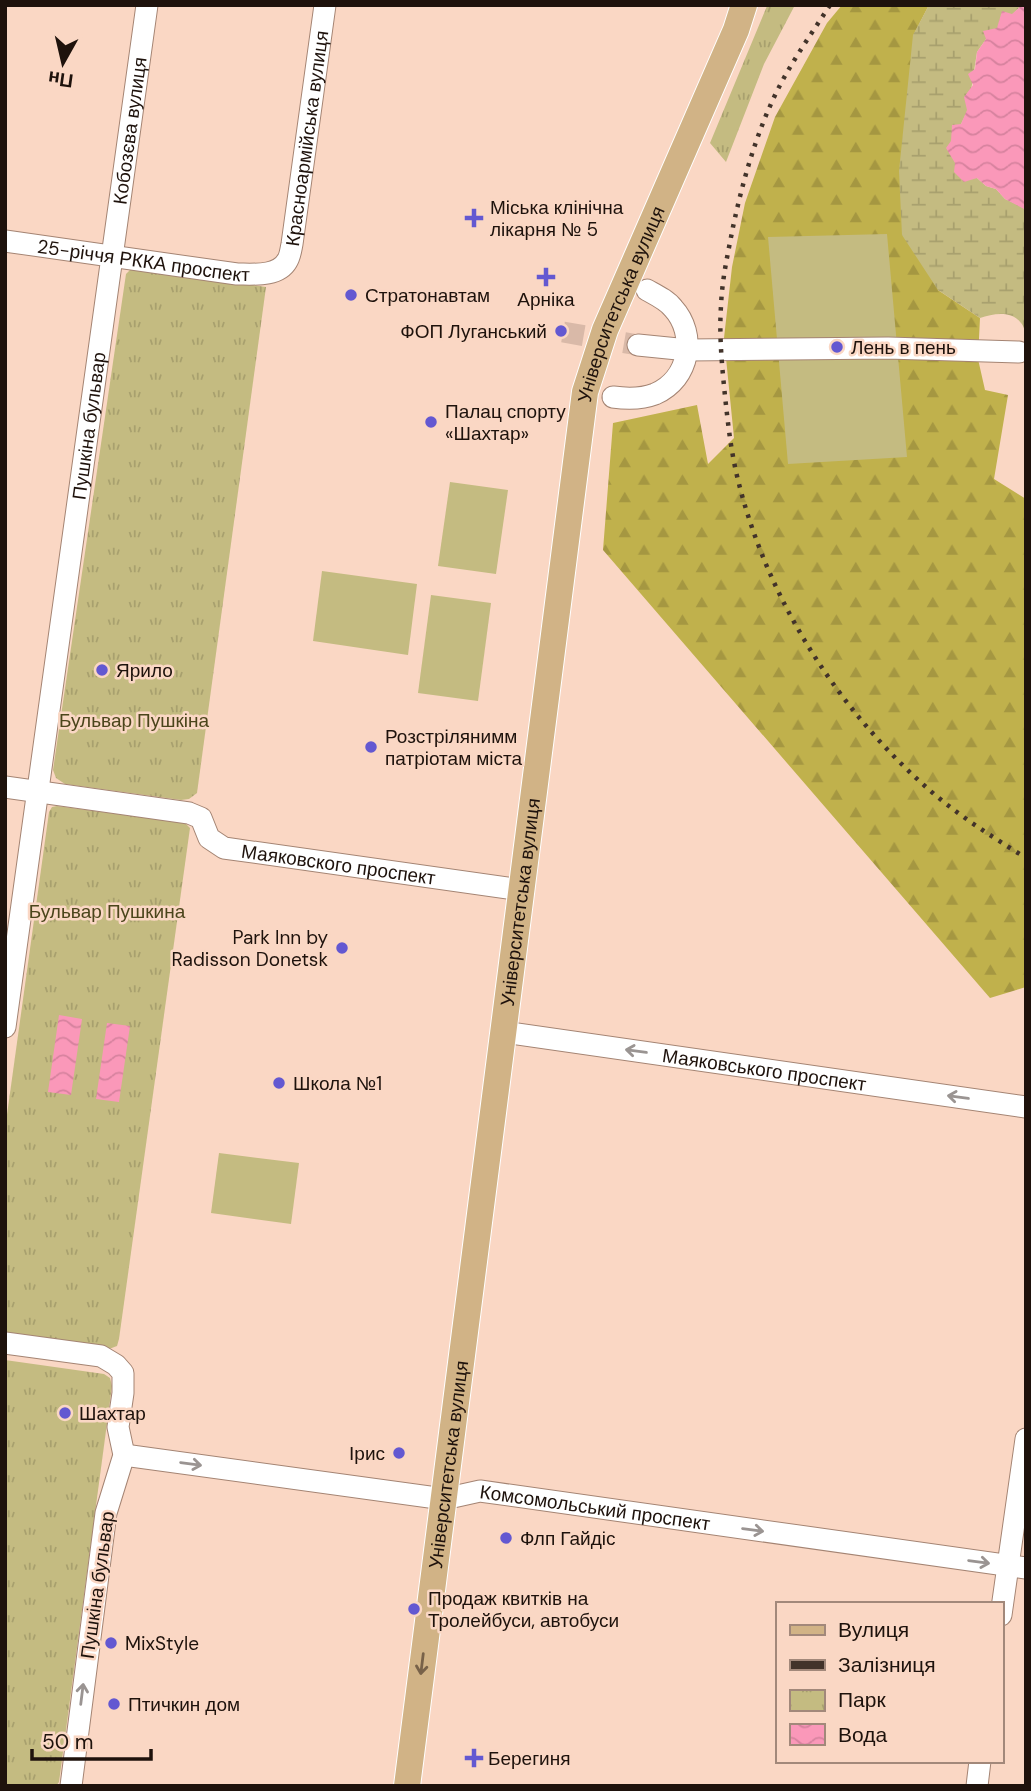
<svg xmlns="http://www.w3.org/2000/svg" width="1031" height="1791" font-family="'DM Sans',sans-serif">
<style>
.forest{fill:url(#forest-firs)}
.wetland{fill:url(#wetland-marsh)}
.park{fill:url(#park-tufts)}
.pitch{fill:#c4bb81}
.water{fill:url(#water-waves)}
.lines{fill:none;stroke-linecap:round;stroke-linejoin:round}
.minor-tunnel{stroke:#d9b9a8;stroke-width:21;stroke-dasharray:21 10;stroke-linecap:butt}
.minor-casing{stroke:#a48473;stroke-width:23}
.major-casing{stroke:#fff;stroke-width:28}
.minor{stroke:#fff;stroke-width:21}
.major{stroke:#d1b386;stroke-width:26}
.rail{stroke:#42332a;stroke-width:4.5;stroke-dasharray:3.5 7;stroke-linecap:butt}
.oneway{stroke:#9a9492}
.oneway2{stroke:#786249}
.poi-dot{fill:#6358d1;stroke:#fad7c4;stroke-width:2.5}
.labels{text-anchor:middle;stroke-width:5;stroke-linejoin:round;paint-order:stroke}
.street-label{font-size:19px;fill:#1e120c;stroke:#fad7c4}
.poi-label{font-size:19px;fill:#1e120c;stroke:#fad7c4;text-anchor:start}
.park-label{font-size:19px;fill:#4b451b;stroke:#fad7c4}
</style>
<defs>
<pattern id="forest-firs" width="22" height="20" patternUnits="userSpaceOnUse" patternTransform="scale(1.75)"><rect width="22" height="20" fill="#c0b14c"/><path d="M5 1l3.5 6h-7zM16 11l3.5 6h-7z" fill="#a59741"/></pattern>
<pattern id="wetland-marsh" width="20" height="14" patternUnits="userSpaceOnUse" patternTransform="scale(1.75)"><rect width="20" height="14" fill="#c4bb81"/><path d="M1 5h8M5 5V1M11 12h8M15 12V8" fill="none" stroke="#a8a06e"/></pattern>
<pattern id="park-tufts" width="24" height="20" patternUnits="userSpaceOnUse" patternTransform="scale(1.75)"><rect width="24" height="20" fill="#c4bb81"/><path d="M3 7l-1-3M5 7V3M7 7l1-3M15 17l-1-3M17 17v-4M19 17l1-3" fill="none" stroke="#a8a06e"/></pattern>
<pattern id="water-waves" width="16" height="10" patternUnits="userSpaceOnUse" patternTransform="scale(1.75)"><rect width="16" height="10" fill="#fa98b9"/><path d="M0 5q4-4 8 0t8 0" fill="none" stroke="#d6829e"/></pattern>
</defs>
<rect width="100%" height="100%" fill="#fad7c4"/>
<polygon class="forest" points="842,5 929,5 913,36 938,290 980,318 978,359 985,390 1008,395 994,479 1026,499 1026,987 990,998 603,550 613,423 697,405 708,464 734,438 724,338 732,267 745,203 775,117 827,23"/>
<path class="wetland" d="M 929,5 L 1018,5 L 1019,8 L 986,39 L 977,52 L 968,110 L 961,124 L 977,178 L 986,186 L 996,189 L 1005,199 L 1025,208 L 1026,334 C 1024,330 1024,326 1021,323 C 1011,310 993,314 980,318 L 938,290 L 902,235 L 899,171 L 913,35 Z"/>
<g class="park">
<polygon points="795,5 764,64 726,162 710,143 767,6"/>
<polygon points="135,268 266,287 197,793 189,799 181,800 65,784 56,778 53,770 126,274 131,269"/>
<polygon points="57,806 185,823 190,828 119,1339 117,1346 109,1349 5,1335 5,1129 49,812 52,807"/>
<polygon points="5,1360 104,1374 110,1378 112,1386 59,1782 56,1786 5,1786"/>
</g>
<g class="pitch">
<polygon points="887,234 907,457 788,464 768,237"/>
<polygon points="450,482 508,490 496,574 438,566"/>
<polygon points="322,571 417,584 408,655 313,641"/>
<polygon points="431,595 491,603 478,701 418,693"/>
<polygon points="219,1153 299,1163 291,1224 211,1213"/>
</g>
<g class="water">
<polygon points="1018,5 1026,5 1026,210 1005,199 996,189 986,186 977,178 964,182 954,172 955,163 946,148 951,141 952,125 961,124 967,110 964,97 973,85 968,74 975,69 977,52 986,39 983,31 997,28 1002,11 1012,14 1019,8"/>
<polygon points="59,1015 82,1019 71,1095 48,1092"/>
<polygon points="107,1023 130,1026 119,1102 96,1099"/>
</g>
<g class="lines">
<polyline class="minor-tunnel" points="563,332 638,345"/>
<defs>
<g id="minor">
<path id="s1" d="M 5,241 L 237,274 C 252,274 278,277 287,261 C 290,257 291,249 292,244 L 325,5"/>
<polyline points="638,345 688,350 888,348 1019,352"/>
<path d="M 613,397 C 627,399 642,399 655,394 C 690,379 697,334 673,308 C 667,300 656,295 647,290"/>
<path id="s2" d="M 5,787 L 189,813 L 201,818 L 209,838 L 224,848 L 522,890"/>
<path id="s3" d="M 5,1027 L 147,5"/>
<path id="s4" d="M 503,1032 L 1026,1107"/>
<polyline points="5,1343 101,1356 116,1365 123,1373 123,1393 118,1427 124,1455 106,1513 71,1786"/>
<path id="s5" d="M 124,1455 L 444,1499 L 480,1491 L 1026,1568"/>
<polyline points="1001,1615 1026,1439"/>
<polyline points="977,1786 980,1761"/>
</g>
<g id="major">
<path id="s6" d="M 407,1786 L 585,392 L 605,330 L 736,30 L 744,5"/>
</g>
</defs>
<use href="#minor" class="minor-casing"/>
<use href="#major" class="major-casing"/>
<use href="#minor" class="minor"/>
<use href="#major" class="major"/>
<path class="rail" d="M 830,5 C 812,33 792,61 777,91 C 756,134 743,180 733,227 C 728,253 722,279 721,306 C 719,336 722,366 725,396 C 728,424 731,452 738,480 C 767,598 836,707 926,787 C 956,814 991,836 1026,858"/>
</g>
<defs><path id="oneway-shaft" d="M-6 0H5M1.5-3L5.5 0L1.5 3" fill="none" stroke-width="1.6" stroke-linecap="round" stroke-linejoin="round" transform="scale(1.75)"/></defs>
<g class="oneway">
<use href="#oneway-shaft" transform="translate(636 1051) rotate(-172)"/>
<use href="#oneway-shaft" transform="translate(958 1097) rotate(-172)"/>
<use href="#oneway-shaft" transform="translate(191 1464) rotate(8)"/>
<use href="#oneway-shaft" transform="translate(753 1530) rotate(8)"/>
<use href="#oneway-shaft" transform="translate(979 1562) rotate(8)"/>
<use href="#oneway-shaft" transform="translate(82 1694) rotate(-83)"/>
</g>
<use class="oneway2" href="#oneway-shaft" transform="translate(422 1664) rotate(97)"/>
<g class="poi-dot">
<path d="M470.5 207.5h7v7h7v7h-7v7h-7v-7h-7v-7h7z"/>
<path d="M542.5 266.5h7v7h7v7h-7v7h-7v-7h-7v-7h7z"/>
<circle cx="351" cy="295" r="7"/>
<circle cx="561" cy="331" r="7"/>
<circle cx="837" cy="347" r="7"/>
<circle cx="431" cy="422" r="7"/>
<circle cx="102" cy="670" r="7"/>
<circle cx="371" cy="747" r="7"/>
<circle cx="342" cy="948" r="7"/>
<circle cx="279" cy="1083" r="7"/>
<circle cx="65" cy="1413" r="7"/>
<circle cx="399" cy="1453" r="7"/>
<circle cx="506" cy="1538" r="7"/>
<circle cx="414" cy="1609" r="7"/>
<circle cx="111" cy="1643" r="7"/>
<circle cx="114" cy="1704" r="7"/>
<path d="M470.5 1747.5h7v7h7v7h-7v7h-7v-7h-7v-7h7z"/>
</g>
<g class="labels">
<g class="street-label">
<text dy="7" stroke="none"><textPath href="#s3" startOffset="905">Кобозєва вулиця</textPath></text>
<text dy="7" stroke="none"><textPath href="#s1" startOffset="413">Красноармійська вулиця</textPath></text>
<text dy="7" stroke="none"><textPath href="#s1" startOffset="140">25-річчя РККА проспект</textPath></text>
<text dy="7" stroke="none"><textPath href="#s6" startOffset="1500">Університетська вулиця</textPath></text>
<text dy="7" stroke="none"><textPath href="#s3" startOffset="607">Пушкіна бульвар</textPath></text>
<text dy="7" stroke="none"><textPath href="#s2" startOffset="354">Маяковского проспект</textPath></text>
<text dy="7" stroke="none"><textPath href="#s6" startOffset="891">Університетська вулиця</textPath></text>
<text dy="7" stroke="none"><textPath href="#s4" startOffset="264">Маяковського проспект</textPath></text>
<text dy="7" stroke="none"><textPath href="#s6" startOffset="324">Університетська вулиця</textPath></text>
<text dy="7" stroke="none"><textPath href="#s5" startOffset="476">Комсомольський проспект</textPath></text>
<text transform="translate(97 1585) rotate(-82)" y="7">Пушкіна бульвар</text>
</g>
<g class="poi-label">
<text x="490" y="214">Міська клінічна<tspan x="490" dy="22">лікарня № 5</tspan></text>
<text x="365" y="302">Стратонавтам</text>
<text x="546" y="306" text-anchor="middle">Арніка</text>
<text x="547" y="338" text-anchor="end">ФОП Луганський</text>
<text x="851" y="354">Лень в пень</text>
<text x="445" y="418">Палац спорту<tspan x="445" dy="22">«Шахтар»</tspan></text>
<text x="116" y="677">Ярило</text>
<text x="385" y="743">Розстрілянимм<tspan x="385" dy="22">патріотам міста</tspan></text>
<text x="328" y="944" text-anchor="end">Park Inn by<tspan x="328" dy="22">Radisson Donetsk</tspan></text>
<text x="293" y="1090">Школа №1</text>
<text x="79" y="1420">Шахтар</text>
<text x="385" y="1460" text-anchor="end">Ірис</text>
<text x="520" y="1545">Флп Гайдіс</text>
<text x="428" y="1605">Продаж квитків на<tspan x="428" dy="22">Тролейбуси, автобуси</tspan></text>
<text x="125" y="1650">MixStyle</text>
<text x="128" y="1711">Птичкин дом</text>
<text x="488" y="1765">Берегиня</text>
</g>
<g class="park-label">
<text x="134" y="727">Бульвар Пушкіна</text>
<text x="107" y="918">Бульвар Пушкина</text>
</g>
</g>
<rect width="1031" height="1791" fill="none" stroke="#1e120c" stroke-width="14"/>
<rect x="776" y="1602" width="228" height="161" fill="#fad7c4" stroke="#a2887a" stroke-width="2"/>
<rect x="790" y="1625" width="35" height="10" fill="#d1b386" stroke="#a2887a" stroke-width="2"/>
<text x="838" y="1637" font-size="21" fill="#1e120c">Вулиця</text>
<rect x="790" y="1660" width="35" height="10" fill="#42332a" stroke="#a2887a" stroke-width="2"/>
<text x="838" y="1672" font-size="21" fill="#1e120c">Залізниця</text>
<rect x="790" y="1690" width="35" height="21" fill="url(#park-tufts)" stroke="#a2887a" stroke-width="2"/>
<text x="838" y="1707" font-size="21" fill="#1e120c">Парк</text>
<rect x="790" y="1724" width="35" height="21" fill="url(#water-waves)" stroke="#a2887a" stroke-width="2"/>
<text x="838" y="1742" font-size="21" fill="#1e120c">Вода</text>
<g transform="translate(63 63) rotate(188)" stroke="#fad7c4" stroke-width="5" paint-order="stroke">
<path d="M0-5L12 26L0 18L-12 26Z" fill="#1e120c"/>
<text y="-10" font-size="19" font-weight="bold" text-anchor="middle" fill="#1e120c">Пн</text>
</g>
<path d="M32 1749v10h119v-10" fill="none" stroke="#1e120c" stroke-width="3.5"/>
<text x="42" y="1749" font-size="21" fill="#1e120c" stroke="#fad7c4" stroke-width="5" paint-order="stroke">50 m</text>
</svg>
